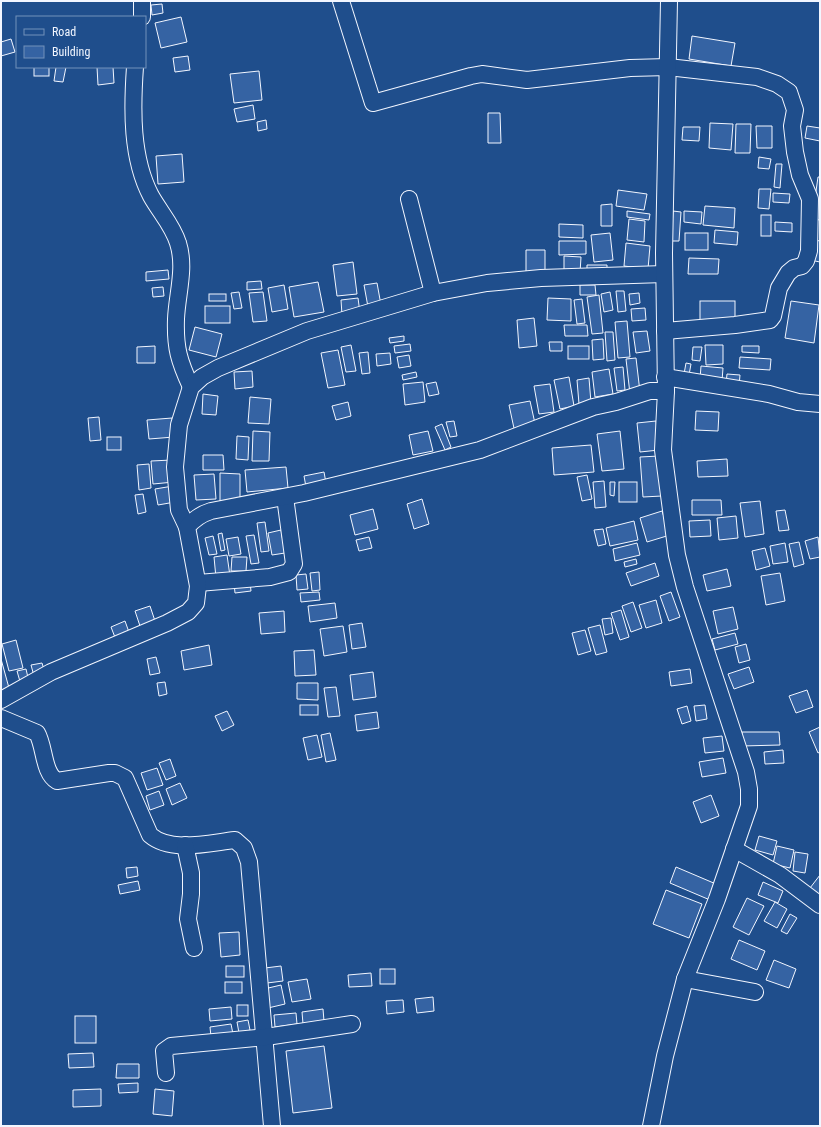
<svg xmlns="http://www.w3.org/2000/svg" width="821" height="1127" font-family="'Roboto Condensed',sans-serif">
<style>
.building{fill:#3563a3;stroke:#f2f6ff}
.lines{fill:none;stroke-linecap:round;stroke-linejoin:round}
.minor-casing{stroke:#f2f6ff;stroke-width:18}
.minor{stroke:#1f4e8c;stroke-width:16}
</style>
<rect width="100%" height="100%" fill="#1f4e8c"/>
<g class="building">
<polygon points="162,4 163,13 152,15 151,5"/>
<polygon points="181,17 187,42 161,48 155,23"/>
<polygon points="692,36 735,43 731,66 689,59"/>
<polygon points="11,39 15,52 1,56 1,42"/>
<polygon points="188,56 190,70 175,72 173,58"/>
<rect x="34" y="67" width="15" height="9"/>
<polygon points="56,67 66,67 63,82 54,81"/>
<polygon points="97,67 113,67 114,83 98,85"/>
<polygon points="259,71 262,100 234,103 230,74"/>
<polygon points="253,105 255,119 237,122 234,109"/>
<polygon points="488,113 500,113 501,143 488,143"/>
<polygon points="266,120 267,129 258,131 257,122"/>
<polygon points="710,123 733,124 731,150 709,148"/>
<polygon points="736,124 751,124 750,153 735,153"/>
<polygon points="756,126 772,126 772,148 757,148"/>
<polygon points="807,126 820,128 820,141 805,138"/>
<polygon points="683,127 700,127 699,141 682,140"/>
<polygon points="182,154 184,182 158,184 156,156"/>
<polygon points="759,157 771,159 769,169 758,168"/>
<polygon points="776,164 782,164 780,188 774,187"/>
<polygon points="818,177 820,177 820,220 812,219"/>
<polygon points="759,189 771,189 769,209 758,208"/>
<polygon points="618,190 647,194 644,210 616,206"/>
<polygon points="773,193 790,194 789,203 773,202"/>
<polygon points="612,204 612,226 601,226 601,205"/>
<polygon points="705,206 735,208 734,228 703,225"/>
<polygon points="627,211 650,214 649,220 627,217"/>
<polygon points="673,211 681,212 679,241 671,241"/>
<polygon points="684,211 702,212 701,224 684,222"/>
<rect x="761" y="215" width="10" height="21"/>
<polygon points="629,219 645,221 644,242 627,240"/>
<polygon points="775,222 792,223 792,232 775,231"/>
<polygon points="559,224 583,225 583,238 559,237"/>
<polygon points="715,230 738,232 737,245 714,243"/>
<polygon points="610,233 613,260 594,262 591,235"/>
<rect x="685" y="233" width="23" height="17"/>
<polygon points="815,240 820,241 820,262 810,260"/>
<polygon points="559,241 586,241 586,254 559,255"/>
<polygon points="626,243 650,246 648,269 624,266"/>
<polygon points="526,250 545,250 545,275 526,274"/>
<polygon points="564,256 581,257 580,273 564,272"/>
<polygon points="689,258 719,259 718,274 688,274"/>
<polygon points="353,262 357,294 337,296 333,265"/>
<polygon points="587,265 607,265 607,271 587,272"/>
<polygon points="168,270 169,279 146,281 146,272"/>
<polygon points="261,281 262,289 247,290 247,282"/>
<polygon points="318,282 324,312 294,317 289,287"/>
<polygon points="377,283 381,305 368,307 364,285"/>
<polygon points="284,285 288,309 272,312 268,288"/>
<polygon points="580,285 595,285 596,295 580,295"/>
<polygon points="163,287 164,296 153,297 152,288"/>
<polygon points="616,291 624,291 626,311 618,312"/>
<polygon points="239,292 242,308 234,309 231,293"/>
<polygon points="263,292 267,321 253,322 249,293"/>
<polygon points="610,292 613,310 604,312 601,294"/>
<polygon points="639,293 640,303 630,305 629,294"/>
<rect x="209" y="294" width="17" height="7"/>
<polygon points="599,295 603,333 592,334 587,297"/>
<polygon points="358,298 360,313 342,315 341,300"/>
<polygon points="548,298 571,299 571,321 547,320"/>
<polygon points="582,299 585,323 577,324 574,300"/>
<rect x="700" y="301" width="35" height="19"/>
<polygon points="791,301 819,305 814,343 785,338"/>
<rect x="205" y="306" width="25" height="17"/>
<polygon points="645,308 646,320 632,321 631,309"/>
<polygon points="534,318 537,346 519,348 517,320"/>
<polygon points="627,321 630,357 618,358 615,322"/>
<polygon points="564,325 587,325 588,336 565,336"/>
<polygon points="195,327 222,334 216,357 189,350"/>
<polygon points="647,331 650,351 636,353 633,332"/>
<polygon points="605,332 613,332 615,360 607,361"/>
<polygon points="404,336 404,341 390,343 389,338"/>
<polygon points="603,339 604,359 593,360 592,340"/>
<polygon points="549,342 562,342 562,351 550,351"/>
<polygon points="410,344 411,351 395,353 394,346"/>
<polygon points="351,345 356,371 346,372 341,347"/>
<polygon points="705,345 723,345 723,364 706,365"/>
<polygon points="155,346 155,363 137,363 137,347"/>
<rect x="568" y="346" width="21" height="13"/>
<polygon points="742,346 759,346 759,353 742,352"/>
<polygon points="693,347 702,347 700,361 692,360"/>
<polygon points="338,350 345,385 328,388 321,353"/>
<polygon points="368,352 370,373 362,374 359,353"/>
<polygon points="390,353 391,364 377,366 376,354"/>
<polygon points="409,355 411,366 399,368 397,357"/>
<polygon points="740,357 771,359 770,370 739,368"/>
<polygon points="636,358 640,392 630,394 626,359"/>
<polygon points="686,363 691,364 689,375 684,374"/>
<polygon points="701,366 723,368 722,381 700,379"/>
<polygon points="623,367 625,390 617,391 614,368"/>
<polygon points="609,369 613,394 595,397 592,372"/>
<polygon points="252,371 253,387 235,389 234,372"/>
<polygon points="416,372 417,377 403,380 402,375"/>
<polygon points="727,374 740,375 739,386 726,384"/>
<polygon points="569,377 574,406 560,409 554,380"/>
<polygon points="589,378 591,403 579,404 577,380"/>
<polygon points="423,382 425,402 405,405 403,384"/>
<polygon points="436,382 439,394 429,396 426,384"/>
<polygon points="550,384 554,412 539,414 534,386"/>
<polygon points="203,394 218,396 216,415 202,414"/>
<polygon points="250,397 271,399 269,424 248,423"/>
<polygon points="530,401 536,428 515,433 509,405"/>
<polygon points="348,402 351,416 336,420 332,406"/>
<polygon points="696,411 719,412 718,431 695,430"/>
<polygon points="99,417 101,440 90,441 88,418"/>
<polygon points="172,418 174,437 149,439 147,420"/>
<polygon points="454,421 457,436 450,437 446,422"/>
<polygon points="656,421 659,450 640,452 637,423"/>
<polygon points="442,424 451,447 445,450 435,427"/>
<polygon points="253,431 270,432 269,461 252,461"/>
<polygon points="428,431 433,451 413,455 409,435"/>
<polygon points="620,431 624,469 602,471 597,434"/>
<polygon points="237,436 249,437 248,460 236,459"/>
<rect x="107" y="437" width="14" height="13"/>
<polygon points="591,445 594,472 554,475 552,448"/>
<polygon points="203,455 223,455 224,470 203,470"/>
<polygon points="659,456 662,496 643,497 640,457"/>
<polygon points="727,459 728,476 698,477 697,461"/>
<polygon points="172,460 174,482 153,484 151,461"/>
<polygon points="149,464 151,488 139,490 137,465"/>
<polygon points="286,467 288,488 247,492 245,470"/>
<polygon points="324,472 326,483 306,487 304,476"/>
<polygon points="220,473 240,474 240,502 220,502"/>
<polygon points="214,474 216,499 196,500 194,475"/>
<polygon points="587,475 592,499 582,501 577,477"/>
<polygon points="604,481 606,507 595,508 593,482"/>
<polygon points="610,482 615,482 614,496 610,495"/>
<rect x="619" y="482" width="18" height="20"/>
<polygon points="173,486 175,502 158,505 155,489"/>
<polygon points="143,494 146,512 138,514 135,495"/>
<polygon points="422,499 429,524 414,529 407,504"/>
<polygon points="692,500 721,500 722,515 692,515"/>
<polygon points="760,501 764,534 745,537 740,503"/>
<polygon points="373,509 378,529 355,535 350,515"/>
<polygon points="785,510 789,530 779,531 776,511"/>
<polygon points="662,511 670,535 647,542 640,518"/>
<polygon points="736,516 738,538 719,540 717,518"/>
<polygon points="710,520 711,536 690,537 689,521"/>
<polygon points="634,521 638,540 610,546 606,528"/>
<polygon points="265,522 269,551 261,552 257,523"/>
<polygon points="603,529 606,544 598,546 594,530"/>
<polygon points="281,530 285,553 272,555 268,533"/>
<polygon points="222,533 225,550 221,551 218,534"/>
<polygon points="254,535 259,563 251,564 246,536"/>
<polygon points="213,536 217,554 209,555 205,538"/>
<polygon points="238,537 241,554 229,556 226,539"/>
<polygon points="369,537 372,548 359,551 356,540"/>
<polygon points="818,537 820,557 810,559 805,541"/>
<polygon points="799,542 804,564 794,567 789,544"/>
<polygon points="637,543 640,555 615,561 613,549"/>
<polygon points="785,543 788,562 773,564 770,546"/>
<polygon points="765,548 770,566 756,570 752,551"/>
<polygon points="227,555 230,576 216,578 214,557"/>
<polygon points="232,557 247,557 246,571 231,571"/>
<polygon points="636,559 637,564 625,567 624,562"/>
<polygon points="655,563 659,576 631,586 626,573"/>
<polygon points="727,569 731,586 707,591 703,575"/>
<polygon points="319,572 320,590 312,591 310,573"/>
<polygon points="780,573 785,601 766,605 761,576"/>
<polygon points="306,574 308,589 297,590 296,575"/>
<polygon points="250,582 251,591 235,593 234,583"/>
<polygon points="319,592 320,600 301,602 300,593"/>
<polygon points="671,592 680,617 669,621 660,596"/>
<polygon points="656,600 662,623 646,628 639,605"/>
<polygon points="633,602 642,628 631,632 622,606"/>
<polygon points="335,603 337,618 310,622 308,606"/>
<polygon points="150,606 156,624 141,629 135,611"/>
<polygon points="733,607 738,629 718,634 713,611"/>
<polygon points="621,610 629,637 620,640 611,613"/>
<polygon points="284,611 285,632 261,634 259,613"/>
<polygon points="611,618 613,633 605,635 602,619"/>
<polygon points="125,621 130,635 116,640 111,627"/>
<polygon points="362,623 366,647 352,649 349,625"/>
<polygon points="600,625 607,652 596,655 588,628"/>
<polygon points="343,626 347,652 324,656 320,629"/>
<polygon points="585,630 591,651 578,655 572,633"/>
<polygon points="735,633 738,644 715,650 712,639"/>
<polygon points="16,640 23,668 9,671 2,644"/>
<polygon points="746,644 750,660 739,663 735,647"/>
<polygon points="209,645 212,665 184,670 181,651"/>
<polygon points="314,650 316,675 295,676 294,651"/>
<polygon points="156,657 160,673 150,675 147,659"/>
<polygon points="1,659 9,688 1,690"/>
<polygon points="42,663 45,673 34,676 31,665"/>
<polygon points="749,667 754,682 734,689 728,674"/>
<polygon points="26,669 29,682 21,685 17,671"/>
<polygon points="690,669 692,683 671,686 669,672"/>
<polygon points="373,672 376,697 353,700 350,675"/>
<polygon points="165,682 167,694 159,696 157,683"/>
<polygon points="297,683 318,683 318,700 297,699"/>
<polygon points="336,687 340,716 328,717 324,688"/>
<polygon points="807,690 813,707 796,713 789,696"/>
<rect x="300" y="705" width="18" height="10"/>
<polygon points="705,705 707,719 696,721 694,706"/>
<polygon points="687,706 691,721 682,724 677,709"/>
<polygon points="227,711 234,725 222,731 215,716"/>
<polygon points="377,712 379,728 357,731 355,715"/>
<polygon points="820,727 820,752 818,753 809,732"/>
<polygon points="742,732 779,732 780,745 742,746"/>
<polygon points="330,733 336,760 326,762 321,735"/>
<polygon points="317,735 322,757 308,760 303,738"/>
<polygon points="722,736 724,751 705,753 703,738"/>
<polygon points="783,750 784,763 765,764 764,752"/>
<polygon points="723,758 726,773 702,777 699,762"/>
<polygon points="170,759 176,776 166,780 159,763"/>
<polygon points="157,768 163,785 147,790 141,773"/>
<polygon points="180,783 187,798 172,805 166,789"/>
<polygon points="159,791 164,805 150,810 146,796"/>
<polygon points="711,795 719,816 701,823 693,802"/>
<polygon points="759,836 777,841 773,855 755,850"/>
<polygon points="777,846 794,850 790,868 773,864"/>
<polygon points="795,852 808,854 805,873 793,871"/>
<polygon points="137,867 138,876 127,878 126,868"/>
<polygon points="676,867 716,884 710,900 670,883"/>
<polygon points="820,875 820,895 810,888"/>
<polygon points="138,881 140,890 120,894 118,885"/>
<polygon points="763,882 783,891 778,903 758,895"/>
<polygon points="666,890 702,904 689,938 653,924"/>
<polygon points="747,898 764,906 749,935 733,927"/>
<polygon points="775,902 787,909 777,928 764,921"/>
<polygon points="790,914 797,918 787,934 781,931"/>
<polygon points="239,932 240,955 221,957 219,933"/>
<polygon points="739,940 765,951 757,970 731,959"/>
<polygon points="774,960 796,969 789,988 766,980"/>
<rect x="226" y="966" width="18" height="11"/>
<polygon points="281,966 283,981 267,983 265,968"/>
<rect x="380" y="969" width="15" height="15"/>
<polygon points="371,973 372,986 349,987 348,975"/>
<polygon points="307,979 311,999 292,1002 288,982"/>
<rect x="225" y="982" width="17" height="11"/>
<polygon points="281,985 285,1004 268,1008 264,989"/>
<polygon points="433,997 434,1011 417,1013 415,999"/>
<polygon points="403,1000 404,1012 387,1014 386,1001"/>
<rect x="237" y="1005" width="11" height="11"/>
<polygon points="231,1007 232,1019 210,1021 209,1009"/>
<polygon points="323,1009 324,1021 303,1024 302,1012"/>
<polygon points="296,1013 297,1024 275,1027 274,1015"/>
<rect x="75" y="1016" width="21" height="27"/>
<polygon points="248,1020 250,1030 239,1033 237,1022"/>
<polygon points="231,1024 233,1034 211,1037 210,1027"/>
<polygon points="324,1046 332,1108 293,1113 286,1051"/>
<polygon points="93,1053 94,1067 69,1068 68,1054"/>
<polygon points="117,1064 139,1064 139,1078 116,1078"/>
<polygon points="138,1083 138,1092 119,1093 118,1084"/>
<polygon points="101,1089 101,1106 73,1107 73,1090"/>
<polygon points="155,1089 174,1091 172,1116 153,1114"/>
</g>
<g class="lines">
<defs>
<g id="minor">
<polyline points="142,1 142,17"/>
<polyline points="341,1 373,103 471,76 482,74 527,80 630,68 668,67 757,77 777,84 789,92 795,110 792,126 795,152 800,175 810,199 809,251 806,261 802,266 794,268 788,273 779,288 773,316 770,320 735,325 665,331"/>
<path d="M 135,67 C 132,109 131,158 151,196 C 160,212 173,226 178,243 C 186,268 177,294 176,319 C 175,348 179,361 191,387"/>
<polyline points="409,199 433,293"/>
<polyline points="665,377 769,394 798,402 820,404"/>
<polyline points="187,527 179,510 175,467 179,425 191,387 202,377 218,368 307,331 433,293 487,283 541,278 664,274"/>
<polyline points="198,583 270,577 289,572 294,564 285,497"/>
<path d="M 1,700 L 51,672 L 167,623 L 188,612 L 196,603 L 198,586 L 187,527 C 194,519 201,514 211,511 L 304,493 L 480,450 L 593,407 L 616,402 L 650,391 L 666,391"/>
<path d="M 1,718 L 37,733 C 45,747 43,773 57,781 L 109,773 L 115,773 L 125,778 L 150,835 C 171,853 208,843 235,840 L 244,848 L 249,862 L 272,1126"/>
<polyline points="185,845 191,873 191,894 188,919 194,948"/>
<polyline points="734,849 780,875 820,905"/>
<polyline points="685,979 755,992"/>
<polyline points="166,1073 164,1051 171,1046 266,1037 352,1024"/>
<polyline points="651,1126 665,1056 685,979 717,899 749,806 749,789 746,772 685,587 677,555 663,450 666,391 664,253 669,1"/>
</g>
</defs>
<use href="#minor" class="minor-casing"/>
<use href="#minor" class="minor"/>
</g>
<rect width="821" height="1127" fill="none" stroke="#f2f6ff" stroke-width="4"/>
<rect x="16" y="16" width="130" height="52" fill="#1f4e8c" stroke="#7391ba"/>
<rect x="24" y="29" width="20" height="6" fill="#1f4e8c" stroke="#7391ba"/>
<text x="52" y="36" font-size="12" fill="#f2f6ff">Road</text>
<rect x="24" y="46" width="20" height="12" fill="#3563a3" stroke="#7391ba"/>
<text x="52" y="56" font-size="12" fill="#f2f6ff">Building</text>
</svg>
